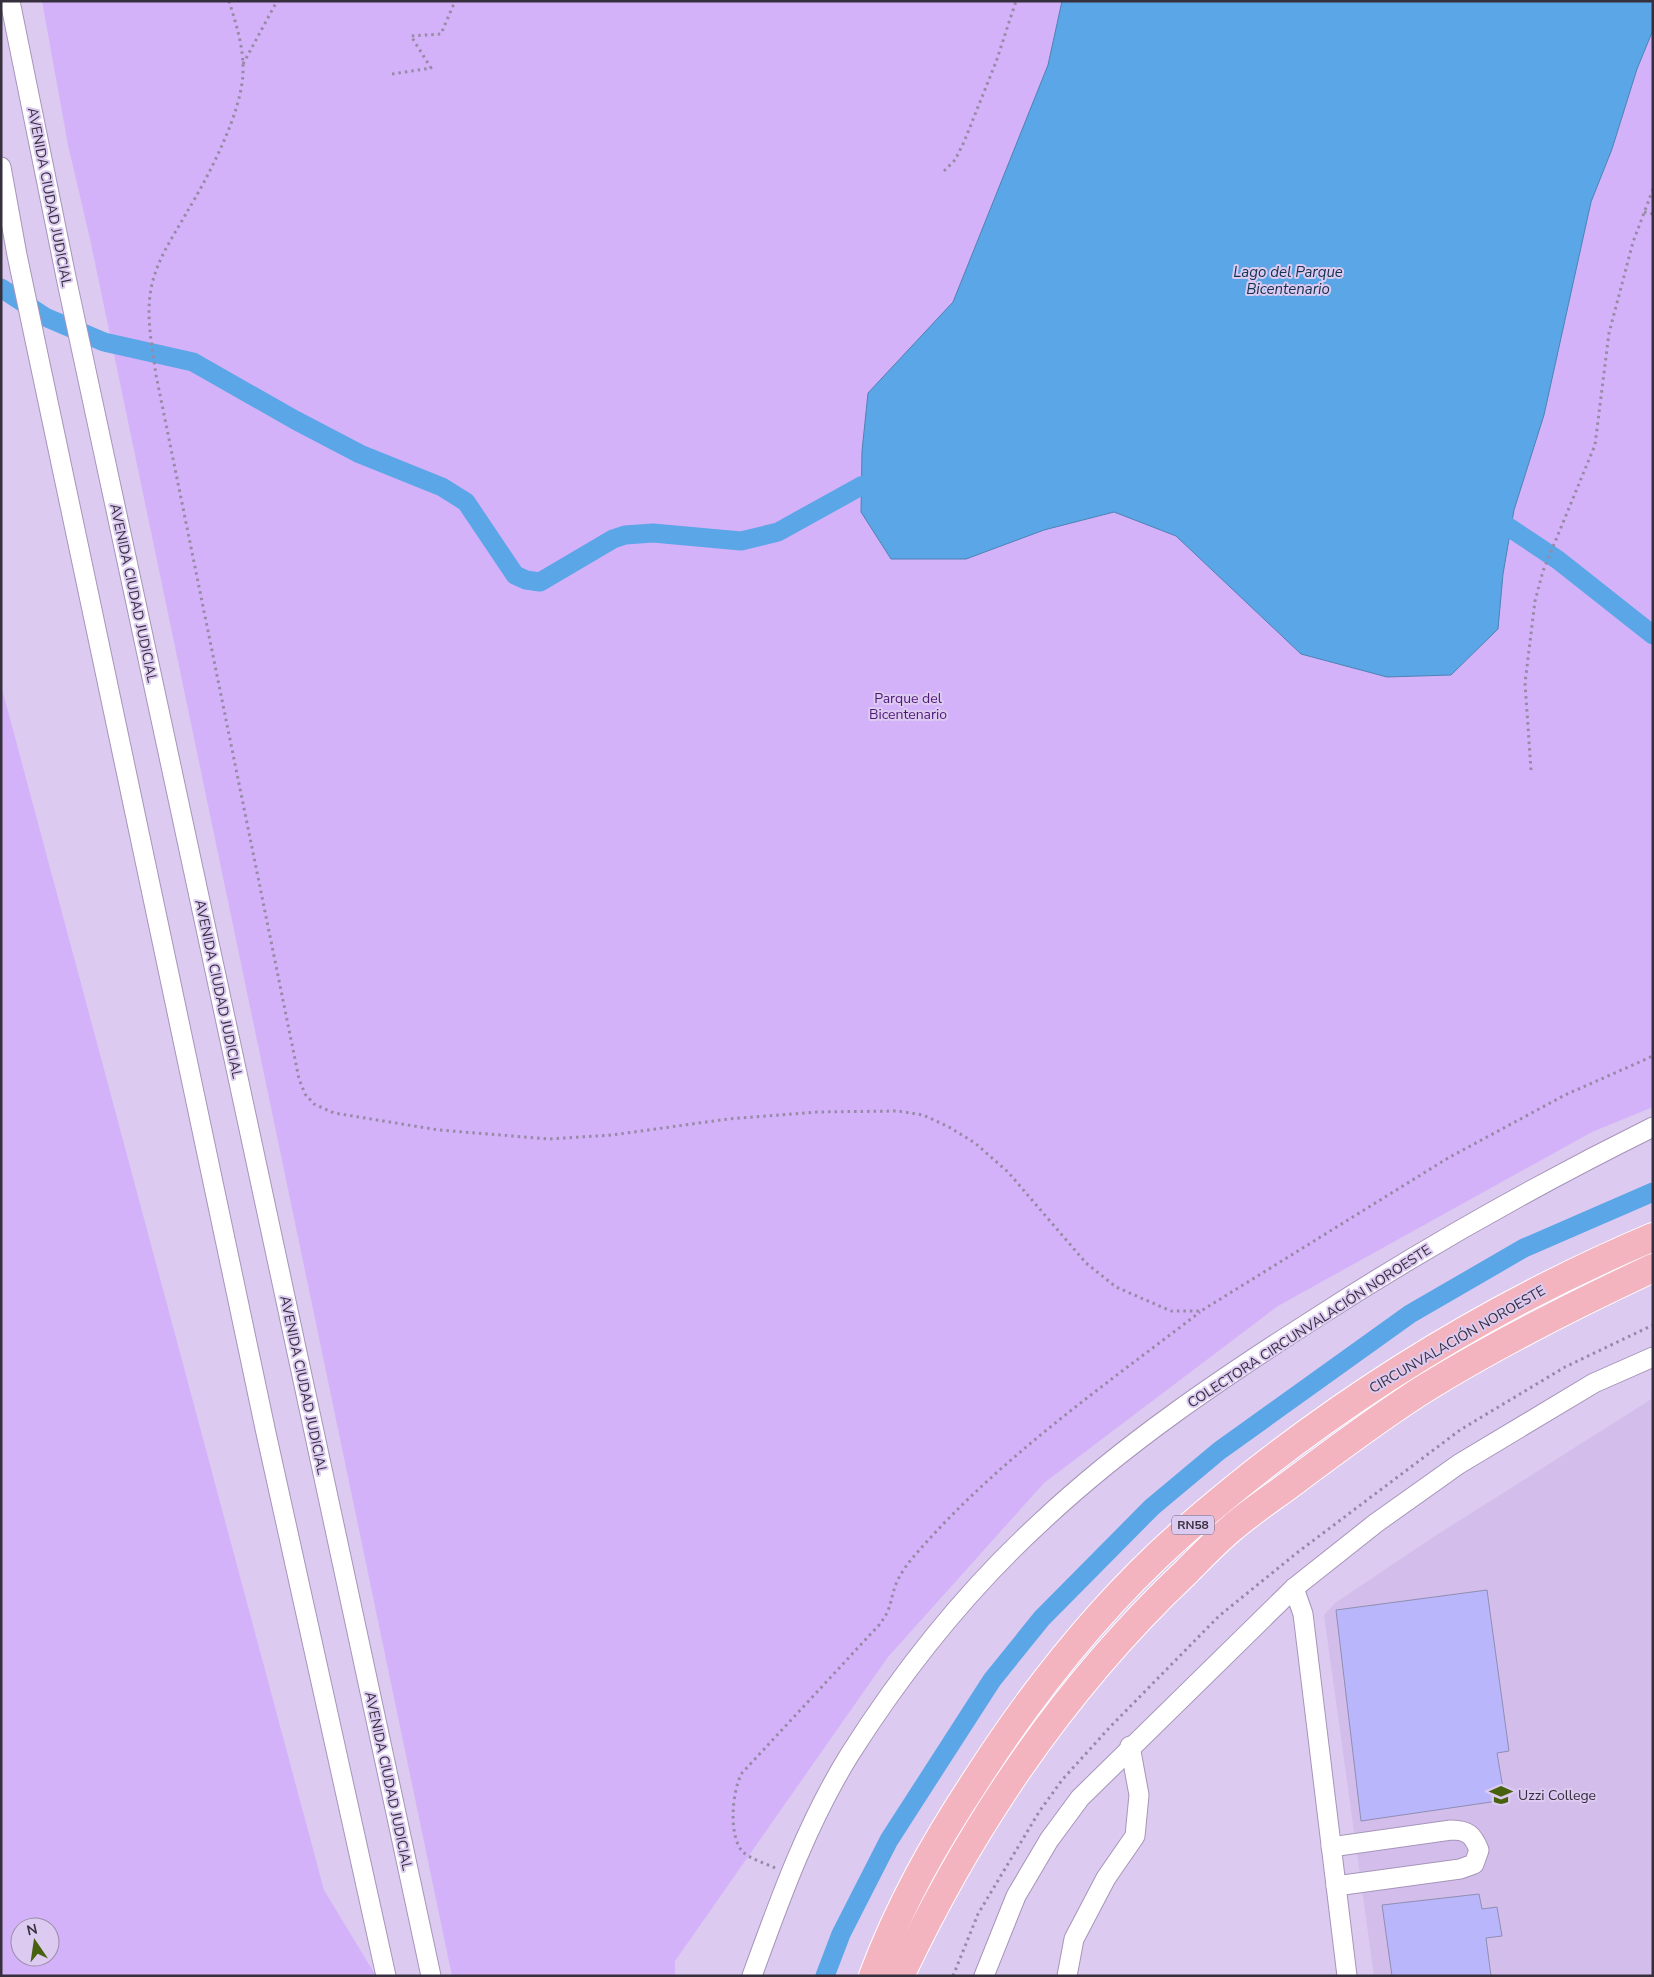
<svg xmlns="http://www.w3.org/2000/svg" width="1654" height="1977" font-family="'Nunito Sans',sans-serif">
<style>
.built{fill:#d3beeb}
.green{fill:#d4b2f9;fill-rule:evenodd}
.water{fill:#5aa6e7;stroke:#4f82b4}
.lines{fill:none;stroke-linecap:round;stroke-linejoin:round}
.canal{stroke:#5aa6e7;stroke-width:19}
.building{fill:#b9b6fb;stroke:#8f8eb3}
.minor-casing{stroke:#a695b9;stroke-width:21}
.highway-casing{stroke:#fff;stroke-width:30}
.path{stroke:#978aa6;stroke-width:3;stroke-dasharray:2.5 4;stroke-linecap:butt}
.minor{stroke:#fff;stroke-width:19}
.highway{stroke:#f3b4c0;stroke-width:28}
.labels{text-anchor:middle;stroke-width:4;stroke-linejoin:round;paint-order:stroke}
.shield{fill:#dccaf1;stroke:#685e73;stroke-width:1}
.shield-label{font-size:12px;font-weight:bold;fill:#362f3d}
.street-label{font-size:14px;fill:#362f3d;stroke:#dccaf1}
.park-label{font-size:14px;fill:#4f1877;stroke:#dccaf1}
.poi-label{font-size:14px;fill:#362f3d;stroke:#dccaf1;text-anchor:start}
.water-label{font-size:15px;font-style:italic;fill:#12324d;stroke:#dccaf1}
</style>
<rect width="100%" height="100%" fill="#dccaf1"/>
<polygon class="built" points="1653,1398 1653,1976 1374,1976 1324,1615 1335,1603 1435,1536"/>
<g class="green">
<polygon points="42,1 1653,1 1653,1107 1592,1132 1278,1306 1044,1483 888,1657 675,1961 675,1976 452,1976 90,239 68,145"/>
<path d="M 1,685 L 324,1890 L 376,1976 L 1,1976 ZM 20,1927 L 50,1927 L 50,1957 L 20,1957 Z"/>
</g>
<polygon class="water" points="1062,1 1653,1 1653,30 1637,69 1612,149 1591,202 1544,415 1514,510 1503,574 1498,629 1451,675 1387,677 1301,654 1176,536 1114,512 1044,530 966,559 891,559 861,512 862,451 868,393 953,302 1048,65"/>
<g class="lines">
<g class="canal">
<polyline points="1,288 45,317 104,342 193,362 295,420 360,454 442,487 466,502 515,575 526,580 540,582 613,539 625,535 653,533 741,541 778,532 861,486 884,478"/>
<polyline points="1489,514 1558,560 1653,635"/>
<polyline points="825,1976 841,1934 889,1840 992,1680 1042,1618 1152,1507 1219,1451 1410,1314 1524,1248 1653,1192"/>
</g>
</g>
<g class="building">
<polygon points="1487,1590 1509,1751 1497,1753 1505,1800 1361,1821 1336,1610"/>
<polygon points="1479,1894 1482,1909 1497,1907 1502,1936 1486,1938 1491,1976 1392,1976 1382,1905"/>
</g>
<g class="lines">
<defs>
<g id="minor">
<polyline points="10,1 67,282 431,1976"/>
<polyline points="1,167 17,255 266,1433 386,1976"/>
<polyline points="1294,1588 1303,1614 1347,1976"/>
<path d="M 1331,1847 L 1451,1830 C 1468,1830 1473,1835 1479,1850 L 1474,1864 L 1460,1869 L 1336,1886"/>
<path d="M 752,1976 C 780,1899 807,1823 850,1754 C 904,1669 967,1590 1041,1522 C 1125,1443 1222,1378 1319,1316 C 1426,1247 1538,1184 1653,1127"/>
<polyline points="984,1976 1016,1896 1049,1840 1080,1798 1294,1588 1376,1523 1459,1464 1594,1383 1653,1357"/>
<polyline points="1067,1976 1074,1939 1106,1878 1135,1836 1139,1795 1130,1746"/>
</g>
<g id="highway">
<path d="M 873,1976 C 900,1904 934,1844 976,1780 C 1033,1691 1101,1605 1181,1534 C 1321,1411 1481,1310 1653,1237"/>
<path d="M 900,1976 C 972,1823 1064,1687 1187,1571 C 1202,1556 1217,1540 1233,1527 C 1253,1510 1276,1495 1297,1479 C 1340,1447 1382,1415 1427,1387 C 1500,1342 1576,1304 1653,1268"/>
</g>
</defs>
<use href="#minor" class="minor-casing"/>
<use href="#highway" class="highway-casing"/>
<g class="path">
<path d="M 229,1 C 236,24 244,48 243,72 C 242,113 208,177 187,212 C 174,235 158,258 152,284 C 145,314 152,345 156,375 L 299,1079 L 305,1094 L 314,1104 L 334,1113 L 439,1130 L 549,1139 L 612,1135 L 728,1119 L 817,1112 L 898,1111 L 923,1115 L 949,1127 L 975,1143 L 1008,1172 L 1086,1263 L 1116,1287 L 1171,1311 L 1201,1311 L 1448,1158 L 1565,1095 L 1653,1056"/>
<polyline points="243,64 277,1"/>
<polyline points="392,74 431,68 411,36 441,34 455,1"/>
<polyline points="944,171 955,160 964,142 996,62 1016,1"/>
<polyline points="1644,212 1653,214"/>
<polyline points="1531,770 1525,683 1535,601 1543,571 1595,445 1609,333 1633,242 1653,189"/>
<path d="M 775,1868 C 765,1863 750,1859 743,1852 C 728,1837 732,1790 742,1773 L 879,1625 C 893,1607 889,1602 896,1584 C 900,1574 908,1563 915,1555 C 997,1460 1101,1388 1200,1312"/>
<polyline points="953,1976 978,1914 1039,1812 1062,1780 1110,1727 1219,1616 1298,1552 1460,1430 1565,1367 1653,1325"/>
</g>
<use href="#minor" class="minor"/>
<use href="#highway" class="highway"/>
</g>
<defs>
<symbol id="school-bare" viewBox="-9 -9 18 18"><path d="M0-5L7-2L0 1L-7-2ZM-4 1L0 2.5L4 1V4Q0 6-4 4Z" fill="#47610f" stroke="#dccaf1" stroke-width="2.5" paint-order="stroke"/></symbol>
</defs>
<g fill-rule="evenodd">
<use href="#school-bare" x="1485" y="1779" width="32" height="32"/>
</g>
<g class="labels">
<rect class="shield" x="1172" y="1515.5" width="42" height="19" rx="4"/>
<g class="shield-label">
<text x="1193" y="1529">RN58</text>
</g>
<g class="street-label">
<text transform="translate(50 197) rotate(79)" y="5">AVENIDA CIUDAD JUDICIAL</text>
<text transform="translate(134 593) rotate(78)" y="5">AVENIDA CIUDAD JUDICIAL</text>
<text transform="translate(219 989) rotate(78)" y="5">AVENIDA CIUDAD JUDICIAL</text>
<text transform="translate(1309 1326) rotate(-33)" y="5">COLECTORA CIRCUNVALACIÓN NOROESTE</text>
<text transform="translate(1457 1339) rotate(-30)" y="5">CIRCUNVALACIÓN NOROESTE</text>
<text transform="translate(304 1385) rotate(78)" y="5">AVENIDA CIUDAD JUDICIAL</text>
<text transform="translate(389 1781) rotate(78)" y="5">AVENIDA CIUDAD JUDICIAL</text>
</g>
<g class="park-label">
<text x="908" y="703">Parque del<tspan x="908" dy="16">Bicentenario</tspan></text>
</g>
<g class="poi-label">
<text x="1518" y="1800">Uzzi College</text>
</g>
<g class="water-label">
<text x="1288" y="277">Lago del Parque<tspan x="1288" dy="17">Bicentenario</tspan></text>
</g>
</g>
<rect width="1654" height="1977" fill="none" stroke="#362f3d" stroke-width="5"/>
<g transform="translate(35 1942) rotate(347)"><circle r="24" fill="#dccaf1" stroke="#9a8ca9"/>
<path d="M0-4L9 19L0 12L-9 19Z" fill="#47610f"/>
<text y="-8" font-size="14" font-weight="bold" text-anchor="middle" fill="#362f3d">N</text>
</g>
</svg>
